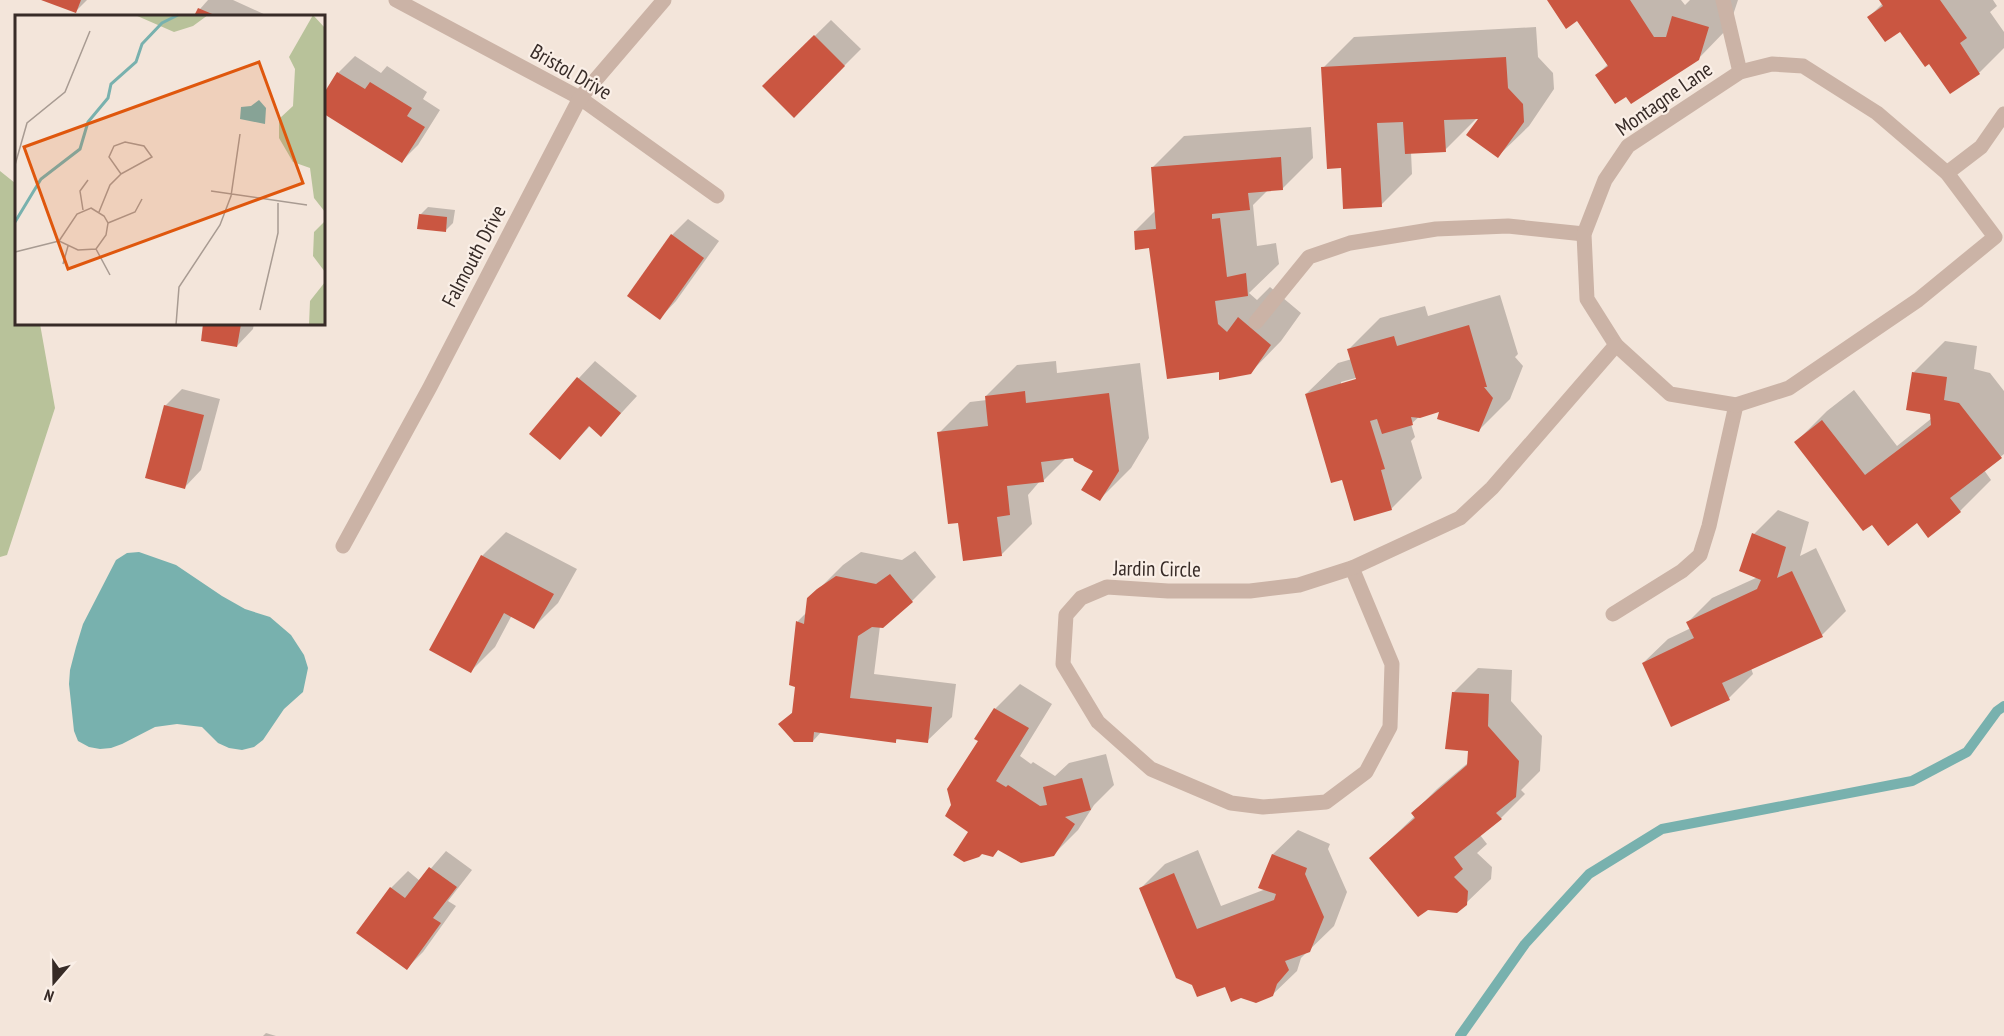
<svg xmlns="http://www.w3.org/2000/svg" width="2004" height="1036" font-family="'PT Sans Narrow',sans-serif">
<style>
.green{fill:#b8c29a}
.water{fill:#78b1ae}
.shadow{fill:#0003;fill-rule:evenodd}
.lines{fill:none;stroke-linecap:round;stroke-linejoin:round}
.stream{stroke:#78b1ae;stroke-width:10}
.building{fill:#ca5641}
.service{stroke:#cbb3a6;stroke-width:15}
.minor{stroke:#cbb3a6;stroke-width:15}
.labels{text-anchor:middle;stroke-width:4.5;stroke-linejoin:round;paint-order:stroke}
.street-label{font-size:21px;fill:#372b27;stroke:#faefe7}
.inset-river{fill:none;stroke:#78b1ae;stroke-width:3}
.inset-road{fill:none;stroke:#a89b92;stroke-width:1.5}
.view{fill:#df570d;fill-opacity:0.15;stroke:#df570d;stroke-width:3}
.inset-edge{fill:none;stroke:#372b27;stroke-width:3}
</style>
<rect width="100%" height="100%" fill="#f3e5da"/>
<polygon class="green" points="0,171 15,183 16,190 16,324 40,324 55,408 7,555 0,557"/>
<polygon class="water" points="139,552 176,565 222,596 245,609 270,617 291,635 304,655 308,668 303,692 284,709 263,740 254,747 242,750 229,748 218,743 202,727 177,724 155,727 122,744 111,748 100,749 89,747 78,741 74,731 69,684 70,670 76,647 83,624 116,560 127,553"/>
<g class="shadow">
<polygon points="45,0 87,0 76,11"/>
<polygon points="208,0 233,0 268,16 196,16 200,9"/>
<polygon points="1549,0 1681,0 1685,5 1690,0 1738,0 1729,27 1698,59 1626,94 1597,75 1608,64 1578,19"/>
<polygon points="1881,0 1993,0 1997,6 1990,12 2004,32 2004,48 1980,72 1951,92 1930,62 1901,30 1869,17 1883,3"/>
<polygon points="831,20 861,49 794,116 764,86"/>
<polygon points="1536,27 1538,57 1553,73 1554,89 1529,126 1498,156 1481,117 1476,117 1476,119 1445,150 1411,152 1412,174 1381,205 1342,166 1323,68 1354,37"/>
<polygon points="355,56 381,73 387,66 427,92 423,99 440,110 418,145 402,161 324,112 324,96 338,73"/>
<polygon points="1311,127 1313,158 1282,189 1268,190 1253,205 1257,246 1276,243 1279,264 1249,293 1257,300 1270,287 1301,313 1281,341 1250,373 1220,370 1150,247 1135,231 1156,210 1153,167 1184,136"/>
<polygon points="428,207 455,210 453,223 445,231 420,215"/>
<polygon points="688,219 719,241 676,301 660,318 672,235"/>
<path d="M 1500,295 L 1518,354 L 1515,357 L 1523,366 L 1510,399 L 1479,430 L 1442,410 L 1420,416 L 1411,424 L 1415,437 L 1411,441 L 1422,478 L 1391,509 L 1343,478 L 1306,394 L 1338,363 L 1352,359 L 1349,349 L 1380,318 L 1425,306 L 1428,316 ZM 1363,376 L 1364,379 L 1341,385 L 1341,382 Z"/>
<polygon points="205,324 254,324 253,329 237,346"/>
<polygon points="1945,341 1977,346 1974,369 1990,373 2004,391 2004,454 1984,470 1991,480 1960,511 1929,536 1918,521 1872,523 1796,442 1827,411 1854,390 1897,446 1932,418 1914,372"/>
<polygon points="595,361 637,396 601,435 590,426 560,458 532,434 579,378"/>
<polygon points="1056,361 1057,373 1140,363 1149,438 1131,468 1100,499 1096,470 1074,456 1067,457 1043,481 1040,481 1028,495 1032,524 1001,555 960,521 939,433 970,402 987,400 986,396 1017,365"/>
<polygon points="182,389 220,399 201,470 185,487 165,406"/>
<polygon points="1778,510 1809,522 1800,556 1816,548 1846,611 1822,635 1751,668 1753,674 1729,698 1643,663 1668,639 1691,628 1688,622 1712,598 1758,577 1754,534"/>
<polygon points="506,532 577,569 558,603 534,627 512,615 495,647 471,671 482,556"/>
<polygon points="915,551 936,577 912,601 880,626 874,674 956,684 952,717 927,741 899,737 896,741 822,731 813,741 780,724 794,711 796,686 790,684 798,621 807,612 809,599 843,565 861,552 902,560"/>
<polygon points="1478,668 1512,670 1511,701 1542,736 1540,771 1521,790 1525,794 1501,818 1480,835 1487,844 1477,853 1492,867 1491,879 1466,903 1371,858 1415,816 1413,813 1437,789 1469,762 1469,750 1453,693"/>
<polygon points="1020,684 1052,704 1020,756 1031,764 1033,762 1055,776 1069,763 1106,754 1114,785 1094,805 1078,830 1053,855 999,849 993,855 970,831 980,740 976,738 995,709"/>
<polygon points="1298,830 1330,844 1328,849 1347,892 1334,926 1301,958 1297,971 1272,995 1225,985 1141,888 1165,864 1198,850 1221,906 1266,889 1260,887 1273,854"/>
<polygon points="446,851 472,870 448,901 456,906 423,952 407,968 358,932 391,888 408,871 420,881"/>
<polygon points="266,1033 276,1036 263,1036"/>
</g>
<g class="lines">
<polyline class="stream" points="1460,1036 1525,944 1589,874 1662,829 1912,781 1967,752 1997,711 2004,706"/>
</g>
<g class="building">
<polygon points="41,0 81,0 76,13"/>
<polygon points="1547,0 1630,0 1654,37 1666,37 1672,16 1709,27 1699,60 1631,104 1626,97 1615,104 1595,75 1608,66 1577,21 1566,29"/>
<polygon points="1879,0 1940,0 1967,38 1960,43 1980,74 1950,94 1929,64 1925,67 1900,32 1885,42 1867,17 1883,6"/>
<polygon points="198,8 217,16 194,16"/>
<polygon points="814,35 845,66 794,118 762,86"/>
<polygon points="1506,57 1508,88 1523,104 1524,122 1498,158 1466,135 1478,119 1444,120 1446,152 1405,154 1403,122 1377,123 1382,207 1343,209 1341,168 1327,169 1321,67"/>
<polygon points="337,72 365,89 370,82 412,108 407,116 425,127 402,163 324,114 324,93"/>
<polygon points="1281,157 1283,190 1248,193 1250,210 1212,214 1212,219 1220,218 1227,277 1246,273 1248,296 1215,301 1218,324 1227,332 1238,317 1271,345 1251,374 1219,380 1219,372 1167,379 1149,248 1135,250 1134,231 1156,229 1151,167"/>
<polygon points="419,214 447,217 446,232 417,229"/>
<polygon points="671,234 704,258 660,320 627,296"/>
<polygon points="203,324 241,324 237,347 201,341"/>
<polygon points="1469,325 1487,387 1484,387 1493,398 1479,432 1437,419 1439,412 1420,418 1411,417 1413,425 1382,434 1377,419 1370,421 1385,469 1381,470 1392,510 1354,521 1342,480 1331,483 1305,394 1356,379 1347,349 1394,336 1397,346"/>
<polygon points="1912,372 1947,377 1944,400 1959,403 2002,458 1950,498 1961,512 1928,538 1917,523 1888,546 1872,525 1863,531 1794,442 1822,420 1865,475 1931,425 1930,414 1906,410"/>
<polygon points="577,377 621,413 601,437 589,426 560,460 529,434"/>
<polygon points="1025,391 1026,403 1109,393 1119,471 1100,501 1081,490 1093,471 1074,461 1073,458 1041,462 1044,482 1007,486 1010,515 997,517 1002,556 963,561 958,523 948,524 937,432 988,426 985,396"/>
<polygon points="164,405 204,415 185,489 145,478"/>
<polygon points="1752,533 1786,547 1777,578 1792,571 1823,637 1722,683 1730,700 1671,727 1642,663 1694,638 1686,622 1757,589 1761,580 1739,571"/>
<polygon points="481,555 554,594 534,629 504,613 471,673 429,650"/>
<polygon points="890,574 913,602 883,628 872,627 858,636 850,698 932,707 928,743 896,739 896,743 814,732 813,742 794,742 778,724 792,713 795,687 789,685 796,621 804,624 807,598 817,589 836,576 876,584"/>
<polygon points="1452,692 1489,694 1488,726 1519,761 1516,797 1496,813 1502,819 1454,857 1463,869 1454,877 1468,891 1467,905 1457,913 1428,910 1418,917 1369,858 1415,818 1411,813 1467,765 1468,751 1445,749"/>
<polygon points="994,708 1029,728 996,781 1006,787 1008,785 1040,806 1047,805 1043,787 1082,778 1091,810 1065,817 1075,824 1054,856 1021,863 998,850 993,857 982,854 979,857 964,862 953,855 968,832 945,816 951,805 947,789 978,741 974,739"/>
<polygon points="1272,854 1307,868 1305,874 1324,917 1310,952 1285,961 1289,970 1277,984 1273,996 1256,1003 1241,998 1231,1002 1225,987 1197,997 1192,985 1176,978 1139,888 1174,873 1197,929 1274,900 1276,894 1258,888"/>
<polygon points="429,867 457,887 433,918 441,923 407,970 356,933 390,887 405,898"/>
</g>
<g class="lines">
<g class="service">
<polyline points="1723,0 1740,72"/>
<polyline points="1947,173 1981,147 2004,114"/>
<polyline points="1256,322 1309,257 1350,243 1436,229 1508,226 1584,234"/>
<polyline points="1613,614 1682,571 1700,555 1709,526 1736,405"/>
</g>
<g class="minor">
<polyline points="396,0 580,98 717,196"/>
<polygon points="1772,64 1803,66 1877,113 1947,173 1995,237 1918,300 1789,388 1736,405 1670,394 1616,345 1587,299 1584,234 1605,180 1628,146 1740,72"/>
<polyline points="343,546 430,387 580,98 664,0"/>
<polygon points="1352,568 1392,664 1390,727 1366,772 1326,802 1263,807 1231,803 1151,769 1098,722 1063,664 1066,615 1081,598 1107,587 1168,591 1250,591 1299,585"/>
<polyline points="1352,568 1460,518 1492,488 1616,345"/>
</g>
</g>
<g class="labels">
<g class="street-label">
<text transform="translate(571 72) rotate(30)" y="7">Bristol Drive</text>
<text transform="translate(1664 99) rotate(-35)" y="7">Montagne Lane</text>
<text transform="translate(474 256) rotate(-62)" y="7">Falmouth Drive</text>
<text transform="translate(1157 569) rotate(1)" y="7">Jardin Circle</text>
</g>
</g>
<g transform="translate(15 15)">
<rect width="310" height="310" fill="#f3e5da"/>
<path d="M 120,0 L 193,0 L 178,11 L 159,17 ZM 298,0 L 310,13 L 310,197 L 299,183 L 295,153 L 278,147 L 264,123 L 264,104 L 278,91 L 280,54 L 274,42 ZM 310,206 L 310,257 L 298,241 L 299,217 ZM 310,267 L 310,310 L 294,310 L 295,286 Z" fill="#b8c29a"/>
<path d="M 244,85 L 251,93 L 250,109 L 225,104 L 226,92 L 236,91 Z" fill="#78b1ae"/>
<path class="inset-river" d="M 0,207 L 26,164 L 65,134 L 73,107 L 93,83 L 96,69 L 121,47 L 127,29 L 147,8 L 163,0"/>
<path class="inset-road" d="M 110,127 L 129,131 L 137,142 L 106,159 L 94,142 L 99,131 ZM 0,150 L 12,108 L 50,77 L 75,16M 196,176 L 292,190M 76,193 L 89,201 L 93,208 L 91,220 L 81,234 L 63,235 L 44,226 L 62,199 ZM 68,195 L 65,176 L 73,165M 84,197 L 95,170 L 106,159M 93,208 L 120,197 L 127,184M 81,234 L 95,260M 0,237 L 44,226M 48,249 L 53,231M 245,295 L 263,218 L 263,188M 161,310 L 164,272 L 205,210 L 216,181 L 225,119"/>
<path class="view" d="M 244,47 L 288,168 L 53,254 L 9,132 Z"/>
<rect width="310" height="310" class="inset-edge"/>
</g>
<g transform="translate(54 982) rotate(200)" stroke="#faefe7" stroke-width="4.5" paint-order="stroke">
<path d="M0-4.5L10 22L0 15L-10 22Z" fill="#372b27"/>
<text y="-9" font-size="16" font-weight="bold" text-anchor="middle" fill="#372b27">N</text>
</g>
</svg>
